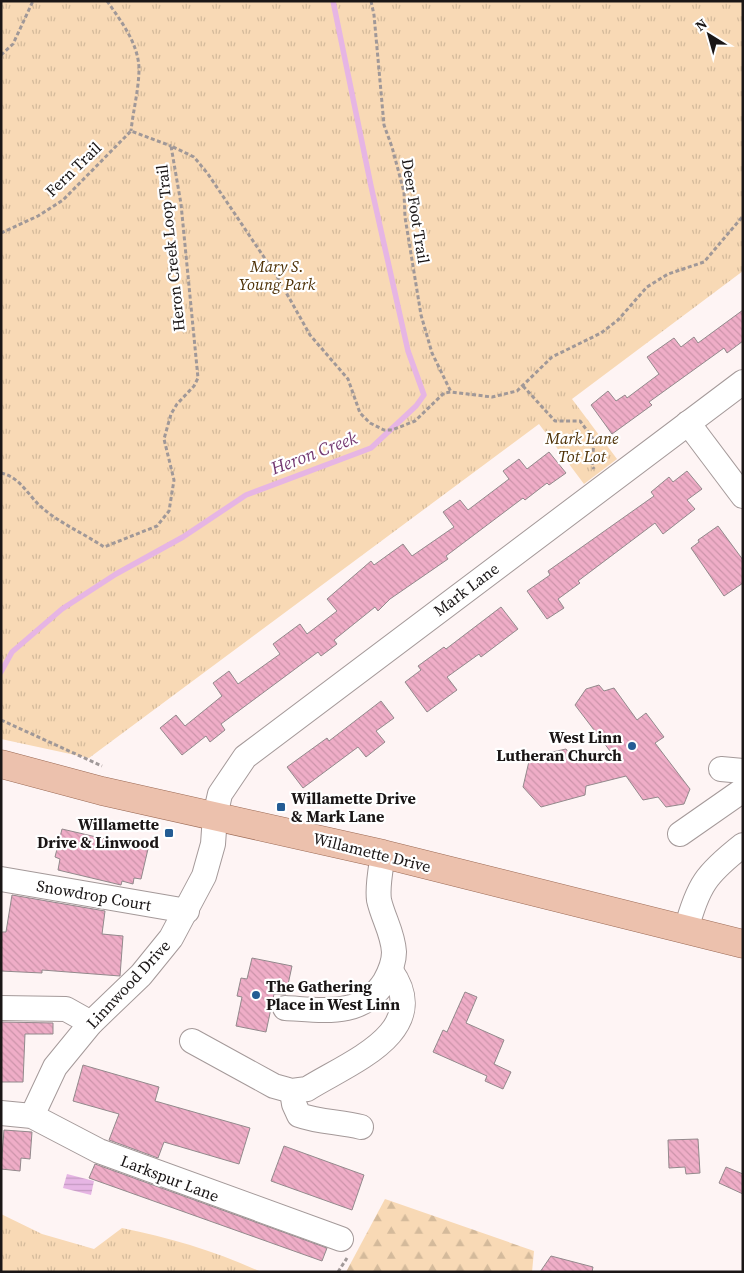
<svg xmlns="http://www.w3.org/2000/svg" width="744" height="1273" font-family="'Source Serif 4',serif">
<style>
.forest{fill:url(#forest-firs)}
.park{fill:url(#park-tufts)}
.water{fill:url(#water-rules)}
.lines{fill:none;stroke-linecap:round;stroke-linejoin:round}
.stream{stroke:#e6b5e4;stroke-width:5.5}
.building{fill:url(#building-back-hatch);stroke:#93898c}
.minor-casing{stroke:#a49999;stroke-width:26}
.major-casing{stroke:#9b6a55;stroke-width:29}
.path{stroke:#a09898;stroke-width:3;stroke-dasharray:4 2.5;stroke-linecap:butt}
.minor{stroke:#fff;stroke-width:24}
.major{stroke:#ecc1ad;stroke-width:28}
.poi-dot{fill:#245c94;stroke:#fff;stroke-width:2}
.labels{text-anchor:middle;stroke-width:4.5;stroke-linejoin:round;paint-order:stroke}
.street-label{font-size:16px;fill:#1a1616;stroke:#fff}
.park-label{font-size:16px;font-style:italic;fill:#4d3005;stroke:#fff}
.poi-label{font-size:16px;font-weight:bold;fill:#1a1616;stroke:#fff;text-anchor:end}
.water-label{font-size:18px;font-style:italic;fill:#743972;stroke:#fff}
</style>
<defs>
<pattern id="forest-firs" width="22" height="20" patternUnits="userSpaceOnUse" patternTransform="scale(1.25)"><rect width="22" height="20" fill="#f8d9b5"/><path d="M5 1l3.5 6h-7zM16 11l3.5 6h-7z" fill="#d4ba9b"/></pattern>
<pattern id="park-tufts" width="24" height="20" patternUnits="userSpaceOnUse" patternTransform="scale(1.25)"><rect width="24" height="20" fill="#f8d9b5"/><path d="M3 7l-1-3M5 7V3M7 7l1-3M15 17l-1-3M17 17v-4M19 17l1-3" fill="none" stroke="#d4ba9b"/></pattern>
<pattern id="water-rules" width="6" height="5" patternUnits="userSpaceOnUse" patternTransform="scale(1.25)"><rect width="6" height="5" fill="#e6b5e4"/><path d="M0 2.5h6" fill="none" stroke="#c59bc3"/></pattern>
<pattern id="building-back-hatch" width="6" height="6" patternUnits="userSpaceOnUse" patternTransform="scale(1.25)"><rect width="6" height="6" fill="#efadc7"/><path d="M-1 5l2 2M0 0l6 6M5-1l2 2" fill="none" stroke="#cc94aa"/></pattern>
</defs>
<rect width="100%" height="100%" fill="#fef4f4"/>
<polygon class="forest" points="385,1199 534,1251 532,1272 346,1272"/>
<g class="park">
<polygon points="1,1 743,1 743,271 572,399 617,459 584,484 539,424 89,758 1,739"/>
<path d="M 1,1214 L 42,1234 L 94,1249 L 122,1228 C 170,1238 216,1251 261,1272 L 1,1272 Z"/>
</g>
<polygon class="water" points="67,1174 94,1181 91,1195 63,1188"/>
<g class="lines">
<polyline class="stream" points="1,672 12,652 62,609 116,574 183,537 246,495 371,448 416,406 424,395 408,351 371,186 333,1"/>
</g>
<g class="building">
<polygon points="743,310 743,341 727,353 724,348 649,402 652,405 612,434 591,405 608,391 616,401 625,395 627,398 659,374 647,357 674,338 681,347 694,337 698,343"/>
<polygon points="549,452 566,473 549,485 547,483 525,500 523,498 446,556 448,559 390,599 378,611 375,607 334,640 337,644 321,656 318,652 221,724 225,730 210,742 206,736 182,755 160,728 176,715 185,726 222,696 213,683 229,671 238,684 280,654 273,644 300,624 307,634 337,611 327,599 371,561 374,565 403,544 412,556 454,527 443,512 460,500 468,510 509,479 503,471 519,459 527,469"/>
<polygon points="687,471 702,489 687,500 695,509 663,534 655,523 578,581 580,583 558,599 564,608 547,619 527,591 550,575 548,571 654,496 651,492 669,477 673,482"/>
<polygon points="718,526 743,560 743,583 724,596 691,548 699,542 698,540"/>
<polygon points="501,607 518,629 481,657 479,654 447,677 457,690 427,712 405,682 421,670 418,666 444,647 446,649"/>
<polygon points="599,685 604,691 614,688 637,720 646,713 664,737 655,743 690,789 684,804 666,807 658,797 643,800 626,776 586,786 585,795 541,807 523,787 530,757 566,749 575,762 610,751 575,705 586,689"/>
<polygon points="381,701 394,718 376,731 385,742 366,757 358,747 303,788 287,767 327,738 329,741"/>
<polygon points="62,829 148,849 141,879 134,878 133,884 122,881 121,885 58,870 60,859 55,857"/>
<polygon points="12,895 105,911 102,934 123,936 120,976 42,970 42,973 1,971 1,932 6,932"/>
<polygon points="252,958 292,966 286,994 274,994 266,1032 236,1026 242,997 237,996 241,978 247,979"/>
<polygon points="465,992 477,997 466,1023 504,1040 494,1064 511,1072 503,1089 485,1081 487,1076 433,1052 443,1030 447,1032"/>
<polygon points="1,1022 53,1023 53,1034 25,1034 23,1082 1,1082"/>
<polygon points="83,1065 159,1087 155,1101 250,1128 239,1164 164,1142 158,1158 109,1140 119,1114 73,1101"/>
<polygon points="4,1130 32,1132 30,1159 21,1158 20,1171 1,1169"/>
<polygon points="698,1139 700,1173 686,1174 685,1167 669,1168 668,1140"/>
<polygon points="284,1146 364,1175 352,1210 271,1181"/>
<polygon points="95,1164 327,1248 322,1261 89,1178"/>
<polygon points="726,1167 743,1174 743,1194 719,1183"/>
<polygon points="551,1256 593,1267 592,1272 540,1272"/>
</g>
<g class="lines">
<defs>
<g id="minor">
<polyline points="688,423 743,496"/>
<polyline points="721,769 743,771"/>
<polyline points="680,834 743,790"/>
<polyline points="1,879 187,911"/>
<path d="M 686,930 C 698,885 706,874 743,845"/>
<polyline points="1,1008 66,1009 91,1023"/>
<path d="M 285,1008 C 323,1010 362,1018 385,981 C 390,972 394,962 394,952 C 393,933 383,918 379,900 C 377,886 381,868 383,854"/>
<path d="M 192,1041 L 274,1086 L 292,1091 L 307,1089 C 348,1063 434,1032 391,971"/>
<path d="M 292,1091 L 294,1104 L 299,1115 C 318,1122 341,1122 361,1127"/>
<polyline points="1,1113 32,1116 99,1151 341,1239"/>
<polyline points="32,1116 55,1067 91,1023 141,975 171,938 204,876 213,844 215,816 220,794 245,757 743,382"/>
</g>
<polyline id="major" points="1,764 102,791 383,854 743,944"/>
</defs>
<use href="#minor" class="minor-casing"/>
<use href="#major" class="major-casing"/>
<g class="path">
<path d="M 107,1 C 121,21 138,43 139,68 C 139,89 133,111 131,131"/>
<polyline points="371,1 374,15 384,125 392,147 404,192 405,217 421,315 432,353 451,392"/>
<polyline points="1,55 13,44 33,1"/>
<polyline points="1,233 38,216 63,200 131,131 171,146"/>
<polyline points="523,386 555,421 580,421 594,440 592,466 594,469"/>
<path d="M 1,473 C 19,477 27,493 39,505 C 57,522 83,533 104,547 L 157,526 L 169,511 L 174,480 L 164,439 L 171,414 L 177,404 L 194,386 L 198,378 L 181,204 L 171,146 L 194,157 L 208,174 L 278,278 L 310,335 L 348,379 L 360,413 L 370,423 L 384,430 L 392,430 L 415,421 L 444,393 L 451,392 L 492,397 L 517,391 L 552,357 L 601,333 L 618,320 L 647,287 L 668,274 L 704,262 L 743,216"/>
<polyline points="1,720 102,766"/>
<polyline points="338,1272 347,1258"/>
</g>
<use href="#minor" class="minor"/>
<use href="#major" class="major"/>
</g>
<g class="poi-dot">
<circle cx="632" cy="746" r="5"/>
<rect x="276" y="802" width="10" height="10" rx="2.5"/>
<rect x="164" y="828" width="10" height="10" rx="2.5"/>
<circle cx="256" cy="995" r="5"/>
</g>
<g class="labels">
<g class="street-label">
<text transform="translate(73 169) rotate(-44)" y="6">Fern Trail</text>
<text transform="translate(416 211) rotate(81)" y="6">Deer Foot Trail</text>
<text transform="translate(170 248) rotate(-96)" y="6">Heron Creek Loop Trail</text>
<text transform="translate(466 589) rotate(-37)" y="6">Mark Lane</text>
<text transform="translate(372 852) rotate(14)" y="6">Willamette Drive</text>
<text transform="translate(94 895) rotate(10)" y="6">Snowdrop Court</text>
<text transform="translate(128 984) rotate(-47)" y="6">Linnwood Drive</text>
<text transform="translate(170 1178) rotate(21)" y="6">Larkspur Lane</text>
</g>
<g class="park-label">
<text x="277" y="272">Mary S.<tspan x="277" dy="18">Young Park</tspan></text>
<text x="582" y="444">Mark Lane<tspan x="582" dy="18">Tot Lot</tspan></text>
</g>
<g class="poi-label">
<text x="622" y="743">West Linn<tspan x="622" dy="18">Lutheran Church</tspan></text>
<text x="291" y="804" text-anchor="start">Willamette Drive<tspan x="291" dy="18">&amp; Mark Lane</tspan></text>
<text x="159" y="830">Willamette<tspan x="159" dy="18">Drive &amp; Linwood</tspan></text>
<text x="266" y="992" text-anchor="start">The Gathering<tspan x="266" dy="18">Place in West Linn</tspan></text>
</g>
<g class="water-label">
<text transform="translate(314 453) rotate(-21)" y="6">Heron Creek</text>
</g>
</g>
<rect width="744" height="1273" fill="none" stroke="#1a1616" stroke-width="5"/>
<g transform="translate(709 35) rotate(323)" stroke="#ffffff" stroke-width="4" paint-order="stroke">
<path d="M0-4L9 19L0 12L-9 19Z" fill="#1a1616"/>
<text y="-8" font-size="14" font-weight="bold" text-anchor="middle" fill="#1a1616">N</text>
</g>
</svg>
